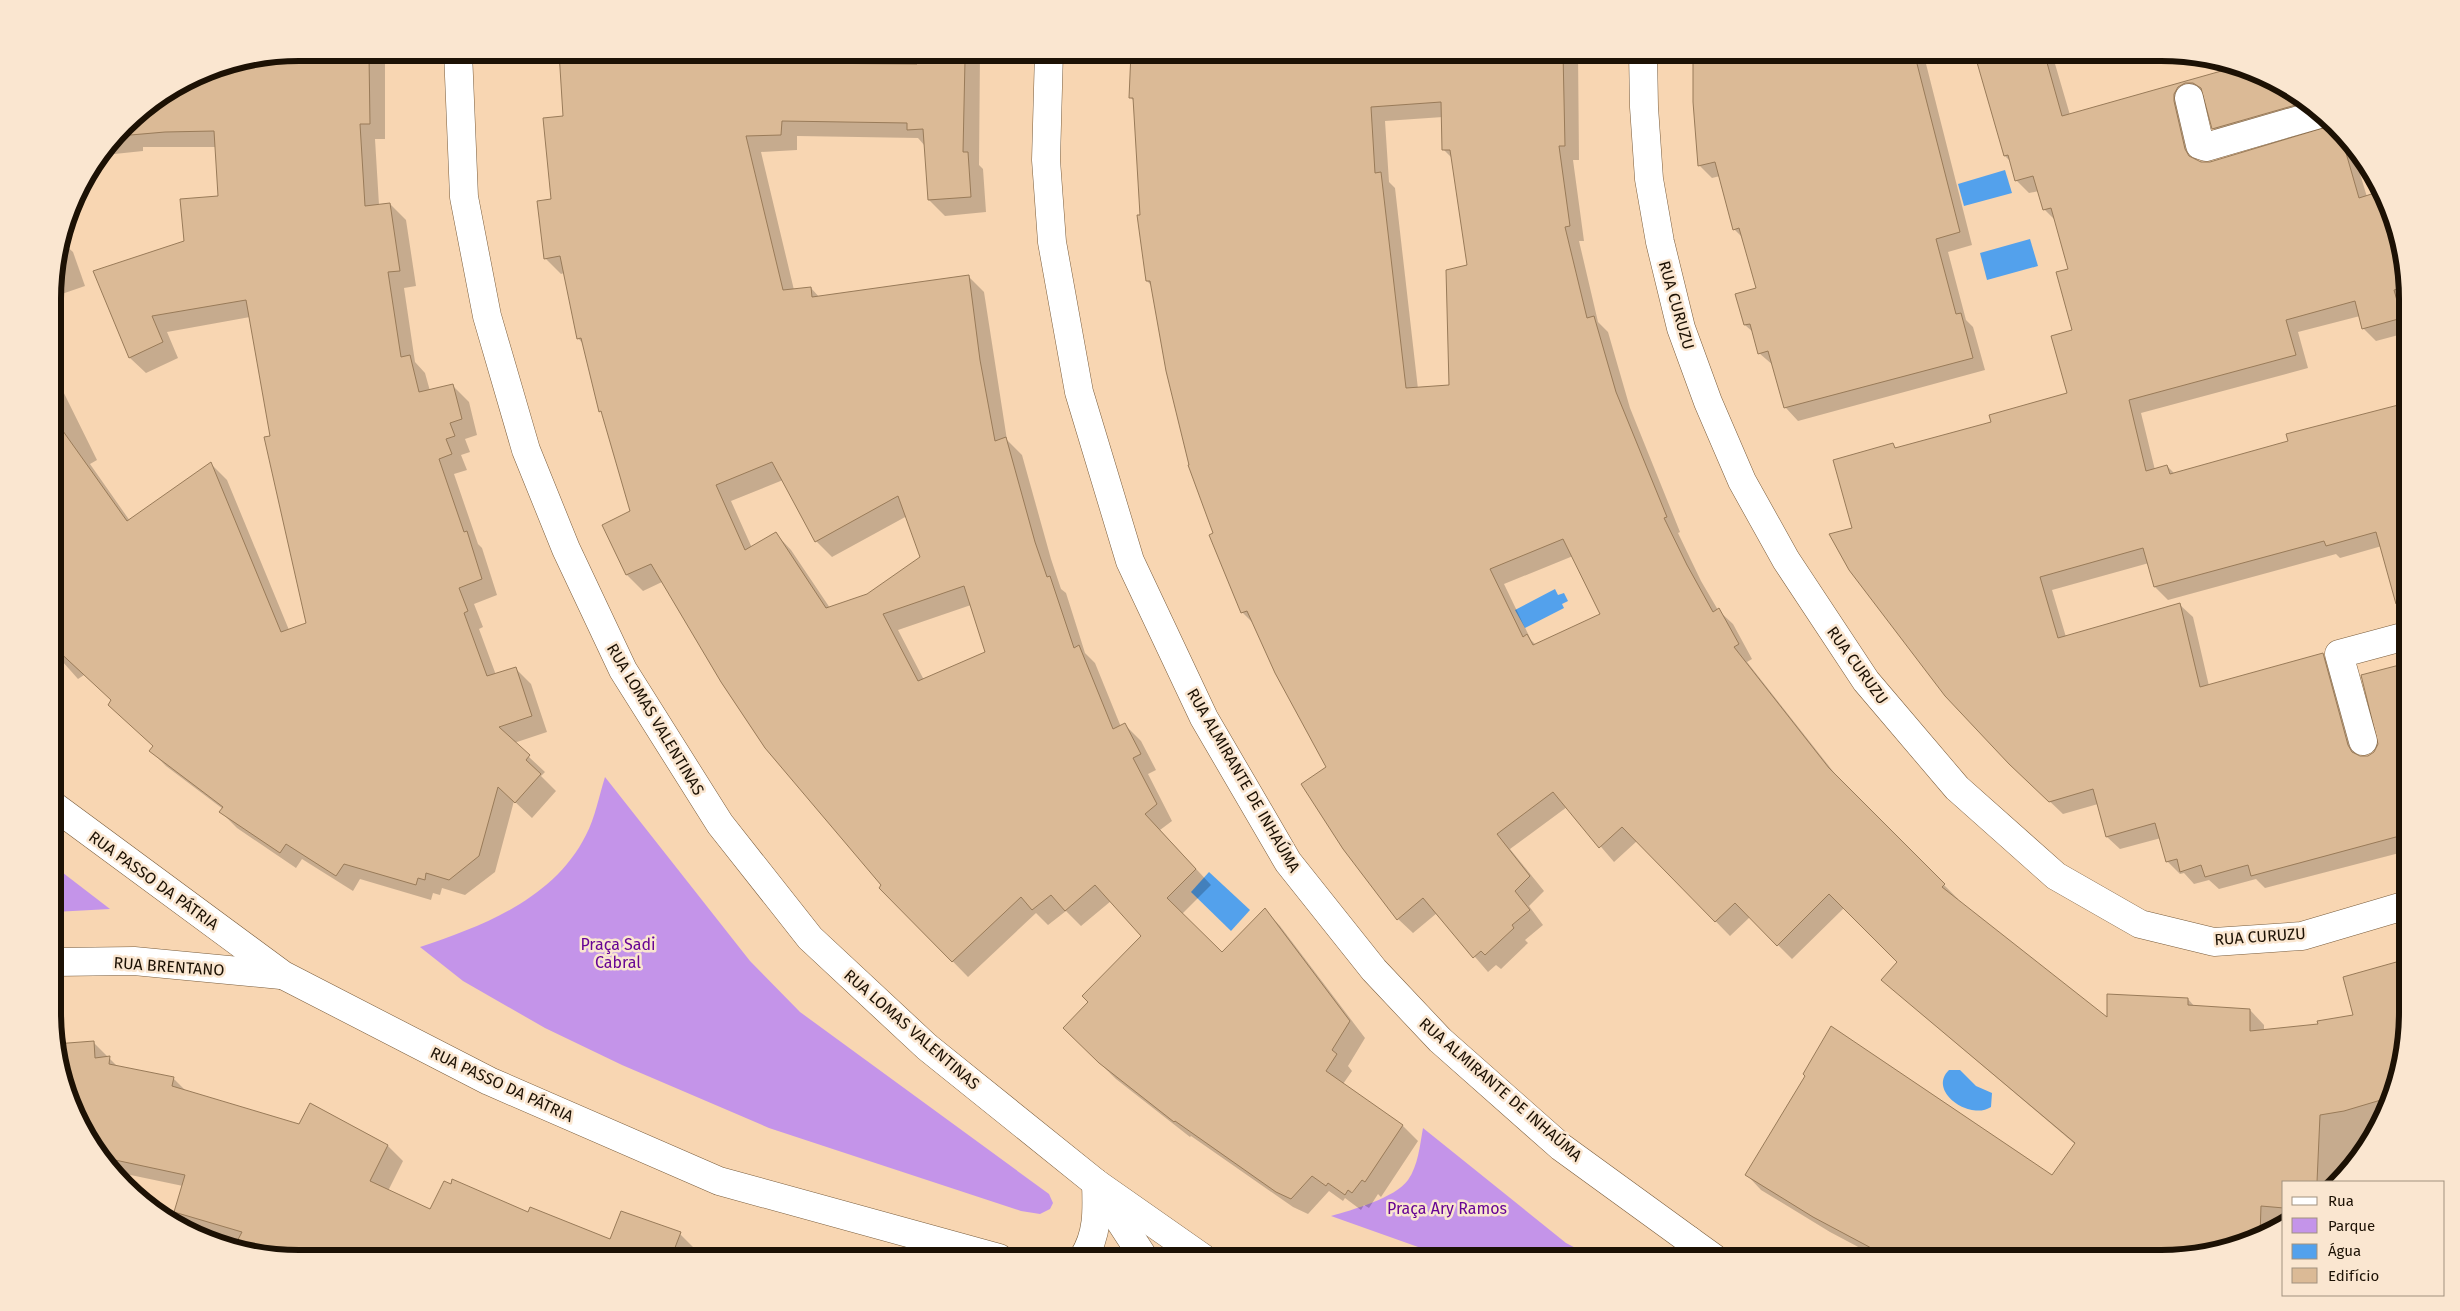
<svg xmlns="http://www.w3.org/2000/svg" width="2460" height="1311" font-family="'Fira Sans',sans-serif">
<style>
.green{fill:#c494e9}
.water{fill:#53a1ec}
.shadow{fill:#0003;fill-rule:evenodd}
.building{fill:#dbba96;stroke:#997b59;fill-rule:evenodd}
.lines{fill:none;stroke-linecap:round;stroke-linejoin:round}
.minor-casing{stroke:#795c3b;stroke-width:29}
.minor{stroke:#fff;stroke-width:28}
.labels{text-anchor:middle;stroke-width:5;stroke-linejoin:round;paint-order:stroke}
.street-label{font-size:16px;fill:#1c1104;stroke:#fae6d0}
.park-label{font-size:16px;fill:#670494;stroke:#fae6d0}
.rim{fill:none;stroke:#1c1104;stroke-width:6}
</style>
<rect width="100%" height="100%" fill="#f8d6b2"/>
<g class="green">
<path d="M 605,777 L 750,961 L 800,1012 L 1049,1194 L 1053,1203 L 1050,1209 L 1040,1214 L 1021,1211 L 769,1128 L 622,1065 L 545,1028 L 463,981 L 420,947 C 483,926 554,899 586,835 C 595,818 599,796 605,777 Z"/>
<polygon points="54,866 110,909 54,912"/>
<path d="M 1423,1128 L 1566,1243 L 1595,1258 L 1449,1258 L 1331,1216 C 1352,1210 1395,1198 1408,1180 C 1418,1166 1420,1145 1423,1128 Z"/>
</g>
<g class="water">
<polygon points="2005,170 2012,193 1964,206 1958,184"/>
<polygon points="2030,239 2038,266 1987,280 1980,253"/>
<polygon points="1555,589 1558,595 1564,593 1568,601 1562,604 1564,608 1525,628 1515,610"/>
<polygon points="1209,872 1250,910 1231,931 1191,892"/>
<path d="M 1949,1070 L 1960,1070 L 1976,1086 L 1992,1093 L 1991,1107 C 1970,1121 1927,1091 1949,1070 Z"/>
</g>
<g class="shadow">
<polygon points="299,52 392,52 392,62 385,62 385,139 375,139 379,205 390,204 406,220 416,286 404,288 415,362 425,373 430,391 453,386 469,402 477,435 465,439 470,452 461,455 467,470 454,474 478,544 482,548 497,595 474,604 483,627 479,629 496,675 515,668 531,684 547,732 514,743 545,772 541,776 556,791 532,818 514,801 495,872 465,895 442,888 440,895 433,893 431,900 360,879 353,891 302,859 296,868 237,828 221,812 223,809 166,766 151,751 154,746 109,705 113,701 84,675 78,679 54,652 53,371 97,460 90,464 130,521 211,464 227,480 289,630 308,624 250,317 167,332 178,358 146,373 130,358 94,272 185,242 219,197 216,147 143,147 143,151 105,155 136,114 205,71"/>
<path d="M 560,52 L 980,52 L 979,165 L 983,169 L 986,212 L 945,216 L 929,200 L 925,146 L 918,138 L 797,136 L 797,150 L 761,152 L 794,290 L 811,288 L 820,298 L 968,276 L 984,292 L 1007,440 L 1022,455 L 1051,559 L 1061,589 L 1066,593 L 1085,653 L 1095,663 L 1121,727 L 1125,725 L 1141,741 L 1156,770 L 1148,774 L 1172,821 L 1160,830 L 1211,885 L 1182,914 L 1222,954 L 1265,910 L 1280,926 L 1365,1038 L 1348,1066 L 1352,1071 L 1343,1084 L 1402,1125 L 1418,1141 L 1381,1197 L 1378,1194 L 1369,1208 L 1364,1205 L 1361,1210 L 1345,1198 L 1343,1201 L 1329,1191 L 1308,1214 L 1293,1207 L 1191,1136 L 1190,1137 L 1116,1079 L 1064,1028 L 1090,1002 L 1143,936 L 1111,901 L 1081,926 L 1066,911 L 1048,925 L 1036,913 L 968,977 L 881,888 L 883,885 L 662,582 L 643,591 L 627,575 L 604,525 L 632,512 L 604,414 L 601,411 L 584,345 L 578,338 L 564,273 L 561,274 L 545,258 L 564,117 ZM 783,480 L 816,541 L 832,557 L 907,516 L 922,558 L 868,595 L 830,608 L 791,550 L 776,534 L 752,548 L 731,501 ZM 971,605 L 987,653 L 924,680 L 898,630 Z"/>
<path d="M 1133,52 L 1578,52 L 1579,160 L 1573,160 L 1584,241 L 1579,241 L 1598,322 L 1608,332 L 1630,408 L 1680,532 L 1678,533 L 1701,581 L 1718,610 L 1733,624 L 1752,659 L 1747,662 L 1843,784 L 1958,899 L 1957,901 L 2108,1019 L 2188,999 L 2195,1007 L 2250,1010 L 2264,1025 L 2264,1031 L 2319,1025 L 2355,1016 L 2344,978 L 2407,961 L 2407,1012 L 2399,1076 L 2382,1121 L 2346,1175 L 2338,1182 L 2284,1182 L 2284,1224 L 2240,1246 L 2177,1258 L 1879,1258 L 1830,1232 L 1761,1190 L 1747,1175 L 2052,1176 L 2076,1145 L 1882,980 L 1899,962 L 1844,908 L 1792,959 L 1750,917 L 1730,936 L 1637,841 L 1614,862 L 1567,807 L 1510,849 L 1544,891 L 1529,906 L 1543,925 L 1525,940 L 1528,943 L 1501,969 L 1496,965 L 1488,972 L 1437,913 L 1413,933 L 1398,919 L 1328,767 L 1254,624 L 1242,612 L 1191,466 L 1152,286 L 1147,281 L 1134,101 L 1130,97 ZM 1443,117 L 1443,149 L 1453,159 L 1468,266 L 1451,386 L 1418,389 L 1395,188 L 1389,182 L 1385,121 ZM 1573,556 L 1602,614 L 1536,645 L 1531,640 L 1504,584 Z"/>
<polygon points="1694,52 1923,52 1972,245 1948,252 1966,320 1973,327 1985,370 1798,421 1786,408 1774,366 1759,353 1754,333 1745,325 1757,289 1743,238 1734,229 1720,176 1712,178 1699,165"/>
<polygon points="1976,52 2070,52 2053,57 2070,115 2242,67 2270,78 2323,113 2226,141 2213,128 2204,95 2199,95 2186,115 2197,161 2210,163 2328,129 2333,125 2352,147 2367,197 2382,192 2389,205 2405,267 2406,333 2376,341 2363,328 2360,316 2298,332 2308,368 2141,413 2155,470 2167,466 2175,474 2290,442 2406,405 2406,571 2404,563 2382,546 2340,558 2336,554 2168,600 2155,587 2149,563 2052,590 2066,637 2180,605 2193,617 2209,686 2323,655 2336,668 2360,757 2367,757 2375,752 2407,665 2407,851 2265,888 2256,879 2219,889 2209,880 2194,884 2184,873 2180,874 2167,861 2161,838 2120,849 2107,837 2098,804 2063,814 2023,776 1853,529 1892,444 1897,449 1993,423 2068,393 2073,331 2069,270 2056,221 2044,209 2039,191 2029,193 2016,180 2011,162 2005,156"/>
<polygon points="64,244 73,252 85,286 53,297 53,283"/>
<polygon points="93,1042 118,1067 173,1078 187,1092 299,1126 311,1104 388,1146 403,1161 388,1191 431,1211 529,1213 611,1240 680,1234 695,1249 692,1258 299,1258 235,1250 238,1241 191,1228 176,1212 183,1186 121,1173 121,1179 94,1149 71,1106 55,1044"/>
</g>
<g class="building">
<path d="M 559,52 L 788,52 L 787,63 L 917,64 L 917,59 L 965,60 L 963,152 L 968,152 L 971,197 L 928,200 L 923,129 L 907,130 L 907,123 L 782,121 L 781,135 L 746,136 L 783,290 L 811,287 L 812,297 L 969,275 L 980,360 L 995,441 L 1006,437 L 1035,542 L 1047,577 L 1050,576 L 1074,648 L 1079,645 L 1113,729 L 1125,723 L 1141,754 L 1133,758 L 1157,804 L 1145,814 L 1196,869 L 1167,898 L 1222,952 L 1265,908 L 1350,1021 L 1332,1050 L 1337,1054 L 1326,1071 L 1403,1125 L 1365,1182 L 1362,1180 L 1352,1193 L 1348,1190 L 1345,1195 L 1328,1183 L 1326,1186 L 1312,1176 L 1291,1199 L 1276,1192 L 1175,1121 L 1174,1122 L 1099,1063 L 1063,1028 L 1088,1002 L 1082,996 L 1141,936 L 1095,885 L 1065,911 L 1051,895 L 1032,910 L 1021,897 L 952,962 L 879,888 L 881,885 L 765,748 L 721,682 L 651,564 L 626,575 L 602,525 L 630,511 L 601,411 L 599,412 L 581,338 L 577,339 L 560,256 L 544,259 L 537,201 L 551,199 L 543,118 L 563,116 ZM 772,462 L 815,542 L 898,496 L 920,557 L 867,594 L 826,608 L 776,532 L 745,550 L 716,485 ZM 964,586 L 985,652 L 918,681 L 883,614 Z"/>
<path d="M 1131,52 L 1563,52 L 1565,146 L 1559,146 L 1570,226 L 1565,227 L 1587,318 L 1594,316 L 1616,392 L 1667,517 L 1664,518 L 1687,565 L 1713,612 L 1719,608 L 1739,644 L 1734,647 L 1829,768 L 1945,884 L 1942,887 L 2107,1017 L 2107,994 L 2188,998 L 2188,1005 L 2250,1009 L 2250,1031 L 2318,1024 L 2317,1021 L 2353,1015 L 2343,977 L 2407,959 L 2408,1012 L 2399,1076 L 2391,1097 L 2344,1111 L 2320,1115 L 2317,1182 L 2284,1182 L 2284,1208 L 2261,1206 L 2260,1236 L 2240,1246 L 2177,1258 L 1890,1258 L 1813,1217 L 1745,1175 L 1805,1076 L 1803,1074 L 1831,1026 L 2052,1175 L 2075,1143 L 1881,980 L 1897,962 L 1829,894 L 1777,946 L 1735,903 L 1715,922 L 1622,827 L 1599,848 L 1553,792 L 1497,834 L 1530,876 L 1515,891 L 1530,910 L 1512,925 L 1514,928 L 1485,955 L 1481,951 L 1473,958 L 1423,898 L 1397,920 L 1343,849 L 1301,784 L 1326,767 L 1275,673 L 1247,611 L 1241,613 L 1209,535 L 1213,533 L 1188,465 L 1189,465 L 1166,371 L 1150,281 L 1146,281 L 1137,215 L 1140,215 L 1133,98 L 1129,98 ZM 1441,102 L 1442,150 L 1450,150 L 1467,265 L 1446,270 L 1449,385 L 1406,388 L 1381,172 L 1375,173 L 1371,107 ZM 1563,539 L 1600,614 L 1533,645 L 1527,634 L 1523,637 L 1490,569 Z"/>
<polygon points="1693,52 1914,52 1960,232 1936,239 1956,314 1961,313 1973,358 1784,408 1768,351 1758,354 1750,324 1744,325 1735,294 1756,288 1739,228 1733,230 1715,162 1698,166 1693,102"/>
<polygon points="1974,52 2044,52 2062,116 2239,66 2270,78 2306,102 2212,129 2201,88 2193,83 2185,83 2178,87 2174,94 2174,101 2185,149 2189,156 2201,162 2210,162 2333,125 2340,132 2359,198 2381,191 2389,205 2405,267 2405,287 2394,290 2402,318 2362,329 2355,301 2286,320 2296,355 2129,400 2146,471 2167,465 2170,474 2288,441 2286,434 2406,403 2406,602 2396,604 2376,532 2326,546 2324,541 2154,587 2143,548 2040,577 2058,638 2180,603 2200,687 2323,653 2348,745 2352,752 2360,756 2368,756 2374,752 2378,744 2361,675 2407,663 2407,834 2251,876 2248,865 2205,877 2201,865 2180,872 2177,859 2166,862 2155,823 2106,837 2093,789 2049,802 2009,764 1945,696 1849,570 1829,534 1852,528 1833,460 1893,443 1895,448 1991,422 1989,415 2067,393 2051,336 2072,330 2056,272 2068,269 2051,208 2043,210 2033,176 2015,181 2008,155 2004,156"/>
<polygon points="369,55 370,124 360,124 365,206 390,203 400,271 388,272 401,357 410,355 419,392 453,384 462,419 450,423 455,436 446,439 452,454 439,459 464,532 467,531 482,579 459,588 468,611 464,613 487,676 516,667 532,716 499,727 530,755 526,760 541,774 515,803 498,787 479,856 449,880 426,873 425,880 418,878 416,885 344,864 336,876 286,844 280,853 219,812 223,807 149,751 153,746 108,705 111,700 54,647 53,417 127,521 211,462 281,632 306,623 264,437 270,436 246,300 152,316 163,342 129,358 93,271 184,241 180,199 218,196 214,131 165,132 119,136 136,114 205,71 258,61 337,60 337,56"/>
<polygon points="94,1041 95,1058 110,1056 109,1064 174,1077 172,1086 299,1124 310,1103 388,1145 370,1181 430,1209 444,1181 451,1184 452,1179 528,1212 530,1207 610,1239 621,1211 681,1232 671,1258 299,1258 235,1250 233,1249 242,1232 174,1212 185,1175 101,1157 94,1149 71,1106 55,1044"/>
</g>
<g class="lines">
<defs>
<g id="minor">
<polyline points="458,52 464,197 487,316 526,450 566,549 623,670 720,824 810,938 927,1047 1096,1183 1203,1258"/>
<polyline points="1049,52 1046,160 1052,242 1079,392 1130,561 1204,718 1288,862 1374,970 1440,1040 1561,1147 1689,1240"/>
<polyline points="1643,52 1644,107 1649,179 1660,242 1681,328 1708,402 1742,481 1786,560 1866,681 1957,788 2056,876 2140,924 2214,942 2302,936 2407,905"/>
<polyline points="2189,98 2200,145 2206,147 2323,113"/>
<polyline points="2363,741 2339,654 2406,636"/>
<polyline points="54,806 283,975 489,1081 719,1181 999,1258"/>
<polyline points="54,962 134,961 281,975"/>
<polyline points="1103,1195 1144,1258"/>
<path d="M 1083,1258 C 1098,1234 1097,1211 1096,1183"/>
<polyline points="1699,1258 1689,1240 1714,1258"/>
</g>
</defs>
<use href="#minor" class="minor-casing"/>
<use href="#minor" class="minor"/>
</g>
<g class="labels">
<g class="street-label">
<text transform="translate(1677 305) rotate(74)" y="6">RUA CURUZU</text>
<text transform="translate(1858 665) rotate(54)" y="6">RUA CURUZU</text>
<text transform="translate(656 719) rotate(59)" y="6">RUA LOMAS VALENTINAS</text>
<text transform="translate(1244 780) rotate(60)" y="6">RUA ALMIRANTE DE INHAÚMA</text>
<text transform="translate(154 880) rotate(36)" y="6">RUA PASSO DA PÁTRIA</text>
<text transform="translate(2260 936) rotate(-4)" y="6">RUA CURUZU</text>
<text transform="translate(169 966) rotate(4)" y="6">RUA BRENTANO</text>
<text transform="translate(912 1029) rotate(41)" y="6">RUA LOMAS VALENTINAS</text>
<text transform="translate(502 1084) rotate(25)" y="6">RUA PASSO DA PÁTRIA</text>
<text transform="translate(1501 1089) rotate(41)" y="6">RUA ALMIRANTE DE INHAÚMA</text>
</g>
<g class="park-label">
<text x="618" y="950">Praça Sadi<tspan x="618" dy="18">Cabral</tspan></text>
<text x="1447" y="1214">Praça Ary Ramos</text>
</g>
</g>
<path d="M0 0H2460V1311H0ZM299 61H2161A238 238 0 0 1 2399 299V1012A238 238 0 0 1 2161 1250H299A238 238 0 0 1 61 1012V299A238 238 0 0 1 299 61Z" fill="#fae6d0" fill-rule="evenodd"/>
<path class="rim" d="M299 61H2161A238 238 0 0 1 2399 299V1012A238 238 0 0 1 2161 1250H299A238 238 0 0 1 61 1012V299A238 238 0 0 1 299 61Z"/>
<rect x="2282" y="1181" width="162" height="115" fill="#fae6d0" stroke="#a1917e"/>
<rect x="2292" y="1197" width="25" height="8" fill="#ffffff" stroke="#a1917e"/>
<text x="2328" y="1206" font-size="15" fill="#1c1104">Rua</text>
<rect x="2292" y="1218" width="25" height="15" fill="#c494e9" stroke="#a1917e"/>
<text x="2328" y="1231" font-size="15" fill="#1c1104">Parque</text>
<rect x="2292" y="1244" width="25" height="15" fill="#53a1ec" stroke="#a1917e"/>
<text x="2328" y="1256" font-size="15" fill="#1c1104">Água</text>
<rect x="2292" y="1268" width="25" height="15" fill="#dbba96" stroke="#a1917e"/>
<text x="2328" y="1281" font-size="15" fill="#1c1104">Edifício</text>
</svg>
